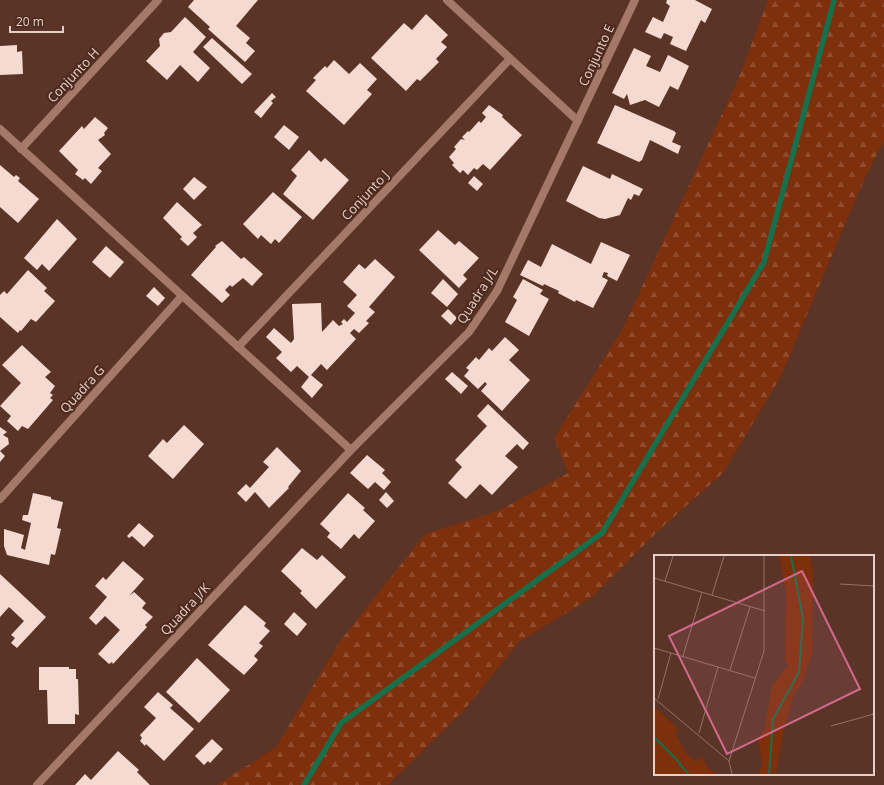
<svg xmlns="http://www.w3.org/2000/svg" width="884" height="785" font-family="'Open Sans',sans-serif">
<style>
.forest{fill:url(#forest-firs)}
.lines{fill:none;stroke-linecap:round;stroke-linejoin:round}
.stream{stroke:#176f4b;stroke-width:5.5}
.building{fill:#f5dad1}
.street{stroke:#a4796a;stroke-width:8}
.labels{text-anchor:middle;stroke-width:4;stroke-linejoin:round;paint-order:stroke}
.street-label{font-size:13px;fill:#e7cfc7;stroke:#4d2a1d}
.inset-river{fill:none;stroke:#176f4b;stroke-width:2}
.inset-road{fill:none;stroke:#927267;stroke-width:1}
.view{fill:#d36a8c;fill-opacity:0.15;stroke:#d36a8c;stroke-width:2}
.inset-edge{fill:none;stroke:#e7cfc7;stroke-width:2}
</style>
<defs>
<pattern id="forest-firs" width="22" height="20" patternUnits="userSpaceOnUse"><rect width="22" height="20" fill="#7e2f0b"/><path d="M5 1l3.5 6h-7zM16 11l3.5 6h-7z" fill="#904c2d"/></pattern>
</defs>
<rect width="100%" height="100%" fill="#593427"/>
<polygon class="forest" points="768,0 884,0 884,141 865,177 781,376 723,473 658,531 592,597 519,642 464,710 388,785 217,785 276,747 340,641 425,534 498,511 568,473 554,438 623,328 739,77"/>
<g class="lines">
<polyline class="stream" points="304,785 341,723 602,533 764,262 834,0"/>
</g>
<g class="building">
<polygon points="194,0 258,0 236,26 250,38 246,43 255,51 245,62 208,29 210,27 188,7"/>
<polygon points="667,0 695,0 712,9 705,23 701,20 686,51 670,44 673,37 664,33 661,39 645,32 653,17 663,22 670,6 666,3"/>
<polygon points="426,14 448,35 441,42 447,47 436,59 439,62 420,81 417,79 406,91 371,58 404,23 412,30"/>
<polygon points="185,17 206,37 193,52 210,68 198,82 180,65 167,80 146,61 160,46 159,39 164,33 171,32"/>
<polygon points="212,38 252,74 242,84 203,47"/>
<polygon points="17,45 17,52 22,51 23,74 0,75 0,46"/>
<polygon points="634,48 651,56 646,66 660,72 668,55 689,66 678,90 670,86 659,107 645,100 630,105 627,94 624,99 612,93"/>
<polygon points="334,60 363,87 349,74 360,63 377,79 367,90 372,94 344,125 306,91 316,80 313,78 325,66 327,68"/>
<polygon points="272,93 276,97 271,101 273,103 261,118 254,112"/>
<polygon points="489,105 503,115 502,117 522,135 490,170 483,164 477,170 474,168 468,175 463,170 460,173 452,165 454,163 449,157 456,149 454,147 461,139 465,140 462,137 468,131 469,132 479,121 481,123 486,117 482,113"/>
<polygon points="615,105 674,131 676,133 672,142 681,146 678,154 650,140 642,160 639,162 597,143"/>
<polygon points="95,117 108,128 104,133 105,135 98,140 111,154 98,168 102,171 91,184 85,178 83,180 75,174 78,170 59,151 82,126 84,129"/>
<polygon points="284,125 299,137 289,150 274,137"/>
<polygon points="309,150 321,162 325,158 349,180 313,220 283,194 297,176 291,170"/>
<polygon points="0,165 14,177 16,175 20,178 18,181 39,199 18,223 0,207"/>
<polygon points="583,166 610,179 612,174 643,189 639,196 634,194 631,200 628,198 620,215 605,219 599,218 566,201"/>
<polygon points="474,176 483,184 477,191 468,183"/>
<polygon points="194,177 207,187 194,200 183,189"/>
<polygon points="273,192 302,217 279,243 275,239 271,244 261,235 258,239 243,224"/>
<polygon points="177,202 202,225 193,233 197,237 188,246 180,239 182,237 163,218"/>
<polygon points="57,219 77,239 49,271 42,264 37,270 24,258"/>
<polygon points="438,230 455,245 459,241 479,258 463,275 467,279 459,288 419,250"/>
<polygon points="222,241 241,259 244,257 263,274 252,286 243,278 232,287 230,285 225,290 230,295 222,303 191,275 216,247 215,246"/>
<polygon points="601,242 630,255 617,281 607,276 608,273 604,272 602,277 608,280 593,308 576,300 575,302 558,293 559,291 544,284 543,286 520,275 528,260 541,267 552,244 591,264"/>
<polygon points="106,246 124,262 110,278 92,262"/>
<polygon points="375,259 395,277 369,307 375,312 366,321 369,323 359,333 354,329 350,333 356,339 327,370 321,364 311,375 323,385 312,398 301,387 309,377 297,366 291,372 276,358 282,352 266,337 274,328 291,343 294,339 292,304 321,303 322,332 333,320 339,326 343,324 341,322 344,319 347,322 355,313 347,306 357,295 343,282 359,264 365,269"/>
<polygon points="28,270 47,288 44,291 55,301 36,322 31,319 21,331 20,330 18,333 0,317 0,295 4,291 7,294"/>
<polygon points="443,279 458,294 447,307 431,293"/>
<polygon points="523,279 543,290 540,294 549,299 529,336 505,322 517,300 513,297"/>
<polygon points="154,287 165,298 158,306 146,296"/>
<polygon points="448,309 457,318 451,325 441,316"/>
<polygon points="505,337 519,350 509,360 530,380 502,411 481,391 487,384 485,382 478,389 464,376 469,370 466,368 476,357 479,360 489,348 492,351"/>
<polygon points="22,345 51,372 45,377 55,386 50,393 53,395 50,398 53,400 28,429 22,426 18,431 7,421 11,416 0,406 21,383 2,365"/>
<polygon points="452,372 468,386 461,394 445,379"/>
<polygon points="488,404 529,443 523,450 517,444 505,456 518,467 492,495 480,484 466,499 448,483 462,467 455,460 487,426 477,416"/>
<polygon points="184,425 204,444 173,479 148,456 163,439 167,443"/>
<polygon points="0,427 7,432 3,435 8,438 9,444 0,451 5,456 0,462"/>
<polygon points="277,447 301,471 288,487 289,488 269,508 255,492 246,502 237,493 246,484 250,488 269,467 263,462"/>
<polygon points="367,455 385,470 382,473 391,482 384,490 375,482 368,489 350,473"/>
<polygon points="386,492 394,501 387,508 379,500"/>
<polygon points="33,493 51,497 51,499 63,502 57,528 61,529 55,555 51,554 49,565 7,555 4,546 4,529 24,535 21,548 25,550 31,523 22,520 23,515 28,515"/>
<polygon points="348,493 365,508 363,510 375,521 359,539 354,534 341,549 327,537 330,533 320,524"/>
<polygon points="139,523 154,536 144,547 132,536 129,538 127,536"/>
<polygon points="302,548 317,560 322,555 346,577 316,609 300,593 302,591 281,571"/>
<polygon points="123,561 144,579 129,596 134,592 146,603 142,608 153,617 145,625 147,627 113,664 112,662 109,664 98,654 120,630 105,616 96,625 89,618 107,597 95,586 103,577 106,580"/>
<polygon points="0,574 46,617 17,648 11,643 15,638 11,635 24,621 9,607 0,617"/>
<polygon points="245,605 266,623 264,626 270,631 259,643 263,646 254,656 258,660 244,675 208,645"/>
<polygon points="294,612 307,624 297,636 284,624"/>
<polygon points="197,658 230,690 199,723 166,692"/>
<polygon points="39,667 69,667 69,669 76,669 76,679 78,679 79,715 75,714 75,724 48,724 47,690 39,690"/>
<polygon points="158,692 173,705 170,708 194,729 164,761 146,744 145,746 140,741 142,738 140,735 156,718 144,707"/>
<polygon points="212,739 223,749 210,763 208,761 204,765 195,756"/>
<polygon points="118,751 139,770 137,772 150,785 75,785 85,774 91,780"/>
</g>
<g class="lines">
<g class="street">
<polyline points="447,0 578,121"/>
<polyline points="0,129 351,450"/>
<polyline points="21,149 158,0"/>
<polyline points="238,347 510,59"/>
<polyline points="0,499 182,296"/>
<polyline points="37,785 351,450 469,332 497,291 635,0"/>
</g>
</g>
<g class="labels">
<g class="street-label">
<text transform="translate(596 55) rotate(-65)" y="5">Conjunto E</text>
<text transform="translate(73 75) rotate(-47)" y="5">Conjunto H</text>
<text transform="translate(365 195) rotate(-47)" y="5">Conjunto J</text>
<text transform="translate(477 295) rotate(-58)" y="5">Quadra J/L</text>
<text transform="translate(82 389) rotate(-48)" y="5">Quadra G</text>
<text transform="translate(185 609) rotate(-47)" y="5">Quadra J/K</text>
</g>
</g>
<g transform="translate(654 555)">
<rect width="220" height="220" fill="#593427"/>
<path d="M 125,1 L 156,1 L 159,17 L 158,99 L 148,127 L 140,139 L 130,174 L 122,219 L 104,219 L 108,211 L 104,185 L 111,173 L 118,130 L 135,110 L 131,106 L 132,38 ZM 0,151 L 24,174 L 21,179 L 32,198 L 42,207 L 48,201 L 52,211 L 62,219 L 0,219 Z" fill="#7e2f0b"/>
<path class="inset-river" d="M 0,182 L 22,204 L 34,219M 115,219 L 119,164 L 145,117 L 149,64 L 137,1"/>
<path class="inset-road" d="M 0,23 L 111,56M 11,26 L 19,1M 186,29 L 220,31M 58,40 L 70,1M 0,93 L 101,123M 29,101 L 48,37M 76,115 L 96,52M 0,143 L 75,206M 4,144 L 17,98M 177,171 L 220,159M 45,178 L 64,112M 78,219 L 75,206 L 110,96 L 110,1"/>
<path class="view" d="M 148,16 L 206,134 L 73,199 L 15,81 Z"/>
<rect width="220" height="220" class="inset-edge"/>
</g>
<path d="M10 26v6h53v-6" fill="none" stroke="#e7cfc7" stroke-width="2"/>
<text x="16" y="26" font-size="12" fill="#e7cfc7" stroke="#4d2a1d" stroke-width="3" paint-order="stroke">20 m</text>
</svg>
